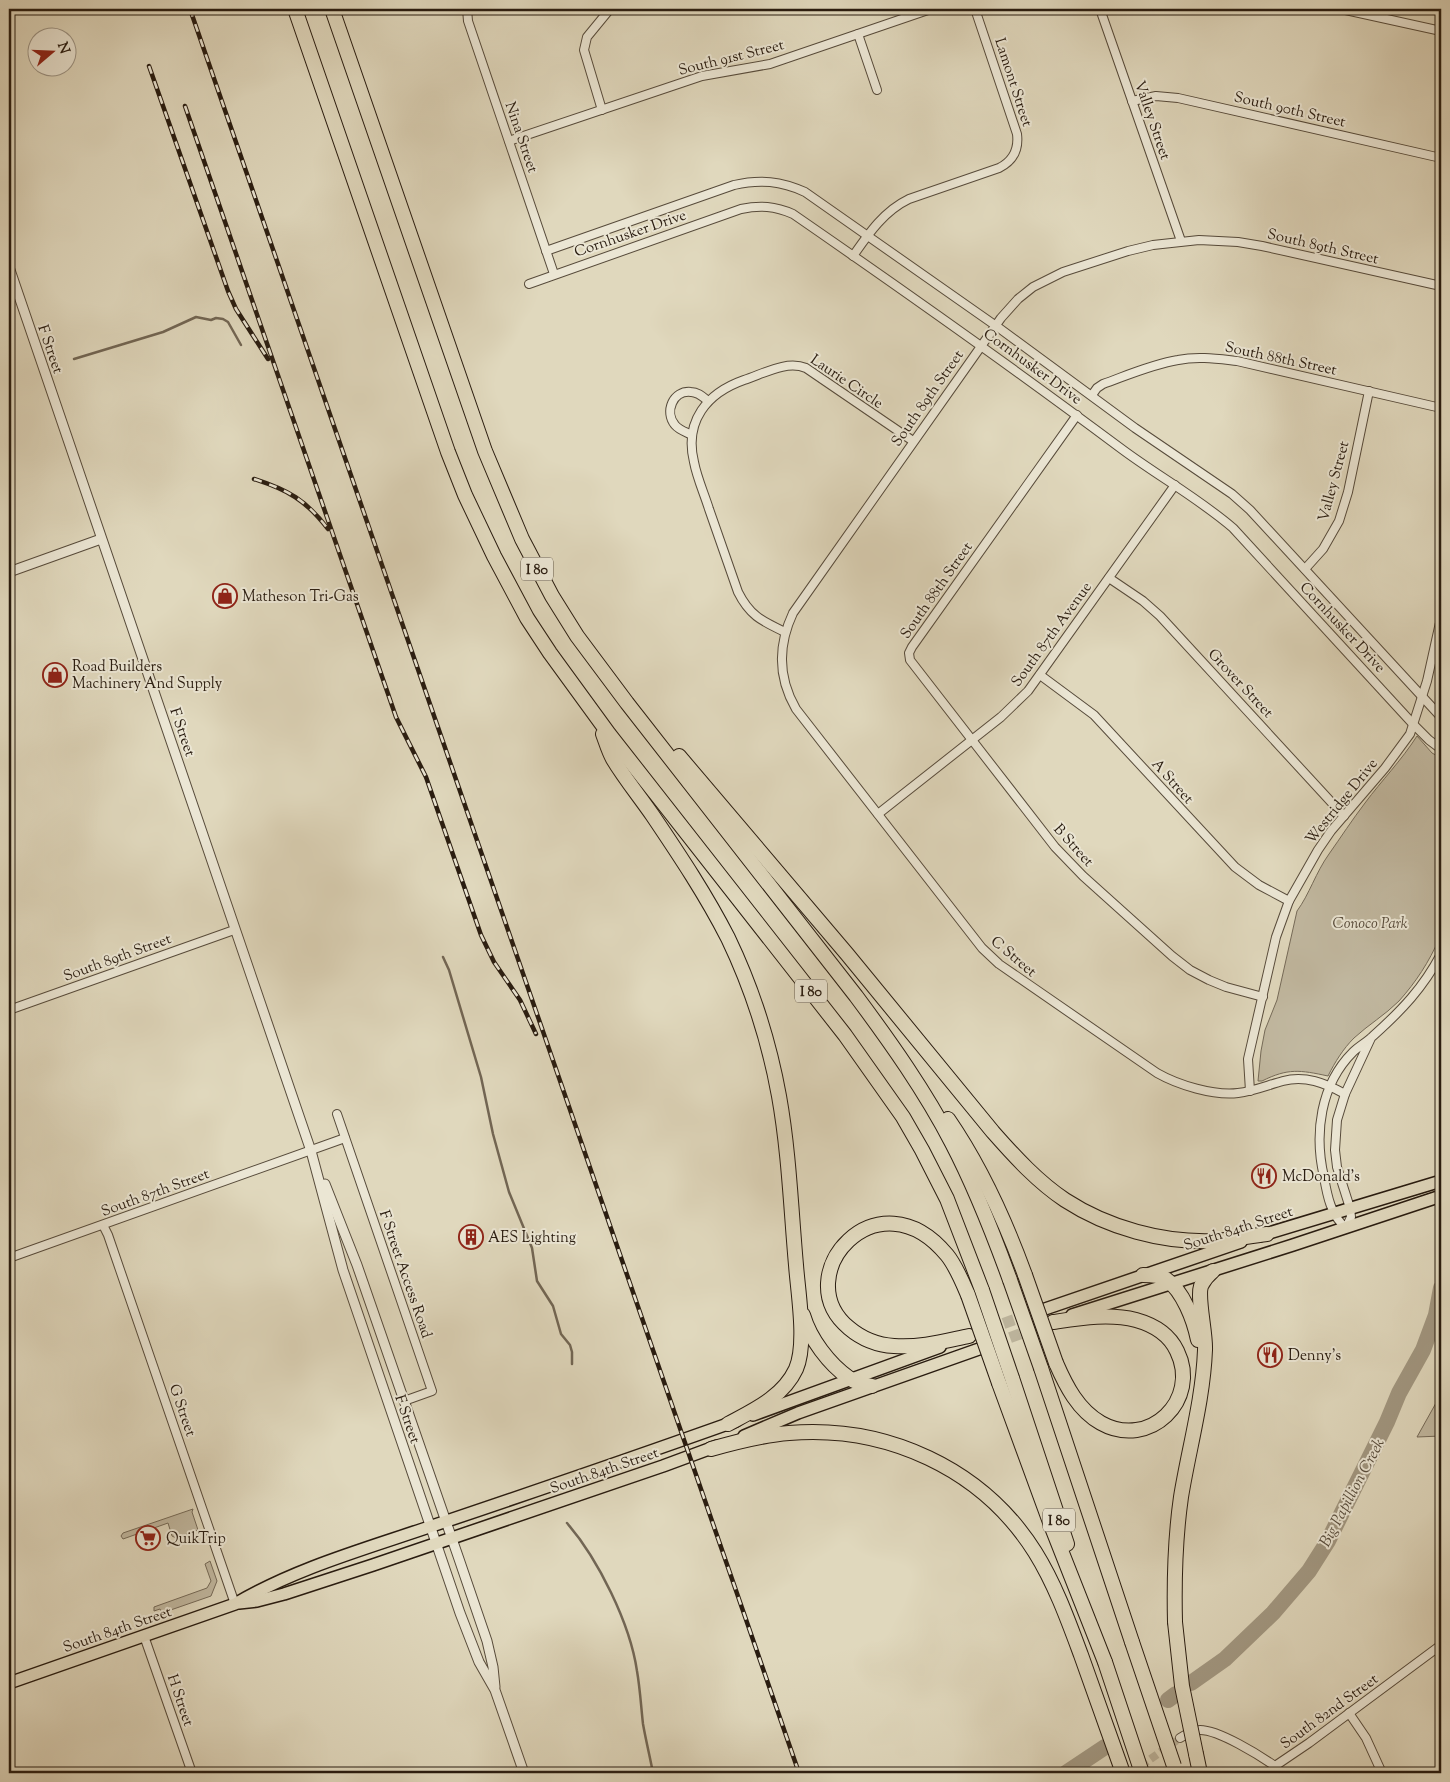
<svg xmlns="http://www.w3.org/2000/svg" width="1450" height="1782" font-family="'Sorts Mill Goudy',serif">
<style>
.green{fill:#c1b8a0;stroke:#756a58}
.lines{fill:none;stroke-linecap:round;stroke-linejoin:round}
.stream{stroke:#726654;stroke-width:2.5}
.river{stroke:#a29882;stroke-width:16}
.minor-tunnel{stroke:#bbb29a;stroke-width:8;stroke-dasharray:8 4;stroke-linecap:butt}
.primary-tunnel{stroke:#bbb29a;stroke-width:11;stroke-dasharray:11 5.5;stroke-linecap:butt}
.minor-casing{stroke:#574b3b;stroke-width:10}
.tertiary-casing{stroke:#574b3b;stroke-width:11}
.primary-casing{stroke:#291c10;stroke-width:14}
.motorway-casing{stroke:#291c10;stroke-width:16}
.minor{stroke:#ebe6d4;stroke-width:8}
.tertiary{stroke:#ebe6d4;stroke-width:9}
.primary{stroke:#e0d8bd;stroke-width:11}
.motorway{stroke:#e0d8bd;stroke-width:14}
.rail-casing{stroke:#291c10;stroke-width:4.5}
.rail{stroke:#ebe6d4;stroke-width:2.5;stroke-dasharray:8;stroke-linecap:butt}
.motorway-bridge-casing{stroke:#291c10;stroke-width:16;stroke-linecap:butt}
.motorway-bridge{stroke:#e0d8bd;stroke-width:14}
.labels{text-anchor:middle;stroke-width:4;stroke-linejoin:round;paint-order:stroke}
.shield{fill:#ebe6d4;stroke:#63594b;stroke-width:1}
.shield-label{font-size:14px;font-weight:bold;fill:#291c10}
.street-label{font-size:15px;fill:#291c10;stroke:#ebe6d4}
.poi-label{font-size:15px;fill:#291c10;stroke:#ebe6d4;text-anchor:start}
.park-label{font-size:15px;font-style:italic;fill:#574b3b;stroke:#ebe6d4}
.water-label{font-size:16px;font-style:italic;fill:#594e3e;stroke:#ebe6d4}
</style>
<rect width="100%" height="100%" fill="#e0d8bd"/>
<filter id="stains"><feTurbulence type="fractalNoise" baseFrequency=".004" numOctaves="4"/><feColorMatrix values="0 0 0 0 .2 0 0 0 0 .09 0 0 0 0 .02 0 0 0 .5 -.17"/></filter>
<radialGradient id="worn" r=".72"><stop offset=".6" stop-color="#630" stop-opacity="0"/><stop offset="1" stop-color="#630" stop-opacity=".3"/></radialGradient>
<g class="green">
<path d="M 1417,736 L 1432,753 L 1441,758 L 1441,935 L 1439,939 C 1429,962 1416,982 1399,1001 C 1385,1015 1368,1025 1354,1038 C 1343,1049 1335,1062 1328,1076 C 1300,1070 1288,1068 1262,1081 L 1258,1081 L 1261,1051 L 1265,1030 L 1277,1000 L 1297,911 C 1309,895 1316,872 1329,854 C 1341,837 1352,820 1365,803 C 1382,780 1401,761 1417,736 Z"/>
<polygon points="1441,1394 1441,1436 1417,1437"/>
<polygon points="193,1509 192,1512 198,1530 176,1538 172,1536 168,1523 123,1539 121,1536 123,1533"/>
<polygon points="210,1561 217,1581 211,1596 162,1613 160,1609 154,1611 154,1607 207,1588 211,1581 205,1564"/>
</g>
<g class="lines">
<g class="stream">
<polyline points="74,359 163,332 196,317 211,320 216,318 223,319 228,322 241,345"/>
<polyline points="443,957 449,970 481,1077 493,1134 509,1192 532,1248 537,1281 553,1306 561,1334 570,1345 572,1352 572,1364"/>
<path d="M 567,1523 C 598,1559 630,1623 637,1671 C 640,1688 641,1706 643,1724 C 646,1741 650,1757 653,1773"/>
</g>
<g class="river">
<polyline points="1191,1683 1225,1659 1273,1613 1309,1571 1328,1541 1387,1422 1399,1393 1423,1350 1436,1315 1441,1288"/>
<polyline points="1168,1700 1176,1694"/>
<polyline points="1066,1773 1105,1747"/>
</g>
<polyline class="minor-tunnel" points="1131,1773 1180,1738"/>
<g class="primary-tunnel">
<polyline points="988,1329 1030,1314"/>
<polyline points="979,1349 1050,1323"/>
</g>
<defs>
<g id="minor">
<polyline points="467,9 468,21 554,274"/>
<polyline points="1100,9 1181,241"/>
<polyline points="1341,9 1441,31"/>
<polyline points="858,34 877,90"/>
<polyline points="1132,101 1156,96 1178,98 1441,158"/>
<polyline points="602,110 584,50 587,37 610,9"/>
<polyline points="509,141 702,76 770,64 931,9"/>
<path d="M 546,251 L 734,185 C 760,179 781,181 805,192 L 999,328 L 1135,428 L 1232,494 L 1250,510 L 1441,717"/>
<path d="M 853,256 C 869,233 884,211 909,199 L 999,168 C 1013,161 1019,150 1017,134 L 975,9"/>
<path d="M 529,284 L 741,209 C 760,205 775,206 793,214 C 903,290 1012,367 1119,447 C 1156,475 1197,497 1233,528 L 1413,724 L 1429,740 L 1441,749"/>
<path d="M 1092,395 L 1097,388 L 1103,384 C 1128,375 1153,364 1178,360 C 1198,356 1218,359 1237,361 L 1441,408"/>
<polyline points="1077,415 912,647 909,653 910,660 1055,847 1083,876 1172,956 1190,970 1209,980 1226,987 1263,997"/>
<path d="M 692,435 C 686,432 679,430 675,425 C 664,412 673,390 691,392 C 698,392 703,397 708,401"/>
<polyline points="1305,569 1323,549 1339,521 1348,492 1369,391"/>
<polyline points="1109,578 1143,601 1160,616 1344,816"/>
<path d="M 785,632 C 762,621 750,616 738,592 C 728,564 719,537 709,509 C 704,493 697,478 694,462 C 684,421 707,393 744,380 C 763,374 786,360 806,368 L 913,441"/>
<polyline points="1040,675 1094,715 1235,867 1259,885 1289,901"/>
<polyline points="878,814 1001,717 1028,691 1175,485"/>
<polyline points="9,1010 234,930"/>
<path d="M 1371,1038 L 1345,1094 L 1337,1120 L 1335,1150 L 1337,1167 L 1350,1208 L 1351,1217 L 1346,1228 C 1331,1216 1327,1195 1324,1177 C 1314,1134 1320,1085 1353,1052 C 1359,1046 1367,1042 1373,1036 C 1402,1010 1423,988 1441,954"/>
<polyline points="1250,1091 1248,1059 1276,937 1289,901 1318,850 1331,831 1385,768 1410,734 1427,681 1441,618"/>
<path d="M 1345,1094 C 1325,1083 1305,1075 1283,1081 C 1268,1085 1254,1091 1238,1093 C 1214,1096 1178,1085 1157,1073 L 999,964 L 982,948 L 796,709 C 778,678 778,645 793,613 L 1001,318 L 1018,299 L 1033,287 L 1063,272 L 1128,251 L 1153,245 L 1199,240 L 1238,242 L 1262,246 L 1441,286"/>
<polyline points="337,1114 432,1391 404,1401"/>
<polyline points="103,1225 108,1235 235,1604"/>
<polyline points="9,1258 345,1138"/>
<polyline points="144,1636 192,1773"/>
<polyline points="1349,1713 1366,1738 1382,1773"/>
<path d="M 1200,1730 C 1219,1730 1259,1755 1275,1766"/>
<polyline points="1180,1738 1185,1735"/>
<polyline points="1275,1766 1309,1743 1441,1645"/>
</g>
<g id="tertiary">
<polyline points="9,267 311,1151 343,1270 460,1613 479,1662 495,1690 524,1773"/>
<polyline points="9,572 101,539"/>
<polyline points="325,1184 357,1265 459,1559 487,1641 493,1667 495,1687"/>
</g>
<g id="primary">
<polyline points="1259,1236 1441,1181"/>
<polyline points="1045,1309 1241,1242"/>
<polyline points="1072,1315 1293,1245 1441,1196"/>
<polyline points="753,1415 940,1347"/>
<polyline points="744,1436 798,1413 979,1349"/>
<polyline points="239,1603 257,1601 284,1594 373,1565 663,1466 717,1446"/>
<path d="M 9,1683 L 235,1604 C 296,1568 365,1549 432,1526 C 533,1492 635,1457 736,1421"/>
</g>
<g id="motorway">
<polyline points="295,9 448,452 465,495 494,556 527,618 550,653 609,734 845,1035 903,1117 922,1150 947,1199 982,1290"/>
<path d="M 332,9 L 485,451 L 522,539 L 552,596 L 577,636 L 627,703 L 856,996 C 891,1043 925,1091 952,1143 C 975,1187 993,1233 1010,1280"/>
<path d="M 603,734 C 606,742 609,752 613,759 C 625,779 640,797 653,816 C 680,856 706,895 728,938 C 752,988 769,1041 779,1096 C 789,1152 791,1209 796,1265 C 798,1293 807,1344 796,1369 C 783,1397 754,1410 728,1424"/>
<path d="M 679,756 L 847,954 L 993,1132 C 1015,1157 1038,1182 1065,1200 C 1108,1228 1163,1243 1214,1241 C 1232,1240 1249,1236 1267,1234"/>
<path d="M 948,1119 C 981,1167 1005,1220 1025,1275"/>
<path d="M 1143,1275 C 1150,1275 1159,1275 1166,1279 C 1183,1291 1194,1320 1198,1340"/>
<path d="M 968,1295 C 962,1281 956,1266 947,1255 C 878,1171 786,1276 849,1328 C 862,1339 877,1345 894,1346 C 920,1348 945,1341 969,1336"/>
<path d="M 803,1315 C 810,1339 829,1364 849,1378 C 856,1383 864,1385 872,1386"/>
<path d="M 1053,1322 C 1080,1318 1109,1313 1136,1320 C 1154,1325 1169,1334 1177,1351 C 1201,1400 1149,1450 1101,1423 C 1078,1410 1066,1386 1056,1363"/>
<polyline points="1041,1368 1132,1642"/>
<polyline points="1012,1378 1067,1544"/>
<polyline points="999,1383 1051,1525 1105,1662"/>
<path d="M 711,1449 C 736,1442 762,1435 789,1433 C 886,1425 982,1468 1035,1552 C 1055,1584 1068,1620 1081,1655 C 1095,1695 1109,1734 1123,1773"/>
<path d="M 1175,1622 C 1174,1580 1175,1539 1181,1497 C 1189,1448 1203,1400 1205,1350 C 1206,1334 1197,1298 1201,1286 C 1204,1280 1208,1275 1213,1271"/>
<polyline points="1196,1754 1200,1773"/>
</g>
</defs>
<use href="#minor" class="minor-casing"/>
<use href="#tertiary" class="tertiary-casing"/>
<use href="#primary" class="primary-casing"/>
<use href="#motorway" class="motorway-casing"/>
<use href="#minor" class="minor"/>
<use href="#tertiary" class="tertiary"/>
<use href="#primary" class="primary"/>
<use href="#motorway" class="motorway"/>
<defs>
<g id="rail">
<polyline points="190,9 799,1773"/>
<polyline points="149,66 228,291 236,309 268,359"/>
<polyline points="185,106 396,717 426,777 481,935 494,962 520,1000 536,1034"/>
<path d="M 254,479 C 288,490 306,500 328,529"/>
</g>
</defs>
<use href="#rail" class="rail-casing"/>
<use href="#rail" class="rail"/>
<defs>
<g id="motorway-bridge">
<polyline points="1025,1275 1056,1363"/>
<polyline points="1010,1280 1041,1368"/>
<polyline points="982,1290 1012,1378"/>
<polyline points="968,1295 999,1383"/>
<polyline points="1175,1622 1182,1686 1196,1754"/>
<polyline points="1132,1642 1174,1766"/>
<polyline points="1105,1662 1142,1773"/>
</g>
</defs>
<use href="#motorway-bridge" class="motorway-bridge-casing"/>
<use href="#motorway-bridge" class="motorway-bridge"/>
</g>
<defs>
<symbol id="shop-ring" viewBox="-11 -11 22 22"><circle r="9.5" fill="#ebe6d4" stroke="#8f2418" stroke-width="1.5"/><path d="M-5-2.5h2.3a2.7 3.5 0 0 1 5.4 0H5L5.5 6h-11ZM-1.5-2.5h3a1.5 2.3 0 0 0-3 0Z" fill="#8f2418"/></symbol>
<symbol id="restaurant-ring" viewBox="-11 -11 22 22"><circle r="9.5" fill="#ebe6d4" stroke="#8f2418" stroke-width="1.5"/><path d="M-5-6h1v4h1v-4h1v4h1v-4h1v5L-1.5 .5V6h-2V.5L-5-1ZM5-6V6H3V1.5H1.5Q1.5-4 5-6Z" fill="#8f2418"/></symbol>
<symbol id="building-ring" viewBox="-11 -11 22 22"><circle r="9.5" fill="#ebe6d4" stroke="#8f2418" stroke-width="1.5"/><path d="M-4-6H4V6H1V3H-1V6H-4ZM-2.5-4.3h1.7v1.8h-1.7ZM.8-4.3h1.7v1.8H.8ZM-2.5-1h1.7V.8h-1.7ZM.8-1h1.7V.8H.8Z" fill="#8f2418"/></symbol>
<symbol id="supermarket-ring" viewBox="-11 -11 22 22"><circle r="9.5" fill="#ebe6d4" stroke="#8f2418" stroke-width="1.5"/><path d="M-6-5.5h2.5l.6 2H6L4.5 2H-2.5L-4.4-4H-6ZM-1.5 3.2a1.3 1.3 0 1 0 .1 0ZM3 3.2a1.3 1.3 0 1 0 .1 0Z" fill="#8f2418"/></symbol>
</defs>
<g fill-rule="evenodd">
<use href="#shop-ring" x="211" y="582" width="28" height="28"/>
<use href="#shop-ring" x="41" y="661" width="28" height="28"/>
<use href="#restaurant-ring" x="1250" y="1162" width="28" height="28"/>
<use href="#building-ring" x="457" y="1223" width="28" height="28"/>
<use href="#restaurant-ring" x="1256" y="1341" width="28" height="28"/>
<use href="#supermarket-ring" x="134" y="1524" width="28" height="28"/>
</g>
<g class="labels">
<g class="shield">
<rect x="521" y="557.5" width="32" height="23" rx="4"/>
<rect x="795" y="979.5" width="32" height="23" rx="4"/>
<rect x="1043" y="1508.5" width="32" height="23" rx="4"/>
</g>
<g class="shield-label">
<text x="537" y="574">I 80</text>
<text x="811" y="996">I 80</text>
<text x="1059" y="1525">I 80</text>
</g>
<g class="street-label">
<text transform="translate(731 57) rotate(-14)" y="5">South 91st Street</text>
<text transform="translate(1014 82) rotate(72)" y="5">Lamont Street</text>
<text transform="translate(1290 109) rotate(13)" y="5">South 90th Street</text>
<text transform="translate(1153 120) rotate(71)" y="5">Valley Street</text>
<text transform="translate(522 137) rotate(71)" y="5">Nina Street</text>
<text transform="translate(630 233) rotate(-19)" y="5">Cornhusker Drive</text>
<text transform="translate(1323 246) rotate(13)" y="5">South 89th Street</text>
<text transform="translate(51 349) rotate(71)" y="5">F Street</text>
<text transform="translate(1281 358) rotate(12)" y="5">South 88th Street</text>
<text transform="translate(1033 366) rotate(36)" y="5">Cornhusker Drive</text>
<text transform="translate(847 381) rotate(34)" y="5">Laurie Circle</text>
<text transform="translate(927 398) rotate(-55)" y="5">South 89th Street</text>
<text transform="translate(1333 481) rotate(-75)" y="5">Valley Street</text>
<text transform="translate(936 590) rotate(-55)" y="5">South 88th Street</text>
<text transform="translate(1343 627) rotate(47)" y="5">Cornhusker Drive</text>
<text transform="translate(1051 634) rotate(-54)" y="5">South 87th Avenue</text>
<text transform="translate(1241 683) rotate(47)" y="5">Grover Street</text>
<text transform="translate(183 732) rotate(71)" y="5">F Street</text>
<text transform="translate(1173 781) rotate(48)" y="5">A Street</text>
<text transform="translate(1341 801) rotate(-51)" y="5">Westridge Drive</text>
<text transform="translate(1074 845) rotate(48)" y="5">B Street</text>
<text transform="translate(1014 956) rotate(40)" y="5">C Street</text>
<text transform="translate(117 957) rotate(-20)" y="5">South 89th Street</text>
<text transform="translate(155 1192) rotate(-20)" y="5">South 87th Street</text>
<text transform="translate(1238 1228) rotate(-18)" y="5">South 84th Street</text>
<text transform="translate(406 1274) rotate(71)" y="5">F Street Access Road</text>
<text transform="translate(183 1410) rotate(71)" y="5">G Street</text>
<text transform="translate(408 1419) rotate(71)" y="5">F Street</text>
<text transform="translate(604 1470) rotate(-19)" y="5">South 84th Street</text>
<text transform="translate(117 1629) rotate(-19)" y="5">South 84th Street</text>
<text transform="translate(181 1700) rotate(71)" y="5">H Street</text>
<text transform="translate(1329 1711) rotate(-36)" y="5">South 82nd Street</text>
</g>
<g class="poi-label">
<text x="242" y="601">Matheson Tri-Gas</text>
<text x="72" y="671">Road Builders<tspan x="72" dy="17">Machinery And Supply</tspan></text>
<text x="1282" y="1181">McDonald's</text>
<text x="488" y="1242">AES Lighting</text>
<text x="1288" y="1360">Denny's</text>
<text x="166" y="1543">QuikTrip</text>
</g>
<g class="park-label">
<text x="1370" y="928">Conoco Park</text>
</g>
<g class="water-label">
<text transform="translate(1351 1492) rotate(-62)" y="6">Big Papillion Creek</text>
</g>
</g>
<rect width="1450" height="1782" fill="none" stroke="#e0d8bd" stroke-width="30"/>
<rect x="10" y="10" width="1430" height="1762" fill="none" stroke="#291c10" stroke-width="2.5"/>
<rect x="15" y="15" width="1420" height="1752" fill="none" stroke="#291c10"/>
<g transform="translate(52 52) rotate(71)"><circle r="24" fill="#ebe6d4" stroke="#9d9586"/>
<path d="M0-4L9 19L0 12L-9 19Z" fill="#8f2418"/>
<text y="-8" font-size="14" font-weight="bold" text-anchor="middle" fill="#291c10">N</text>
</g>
<rect width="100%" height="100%" filter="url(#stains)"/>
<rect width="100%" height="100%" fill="url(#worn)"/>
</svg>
